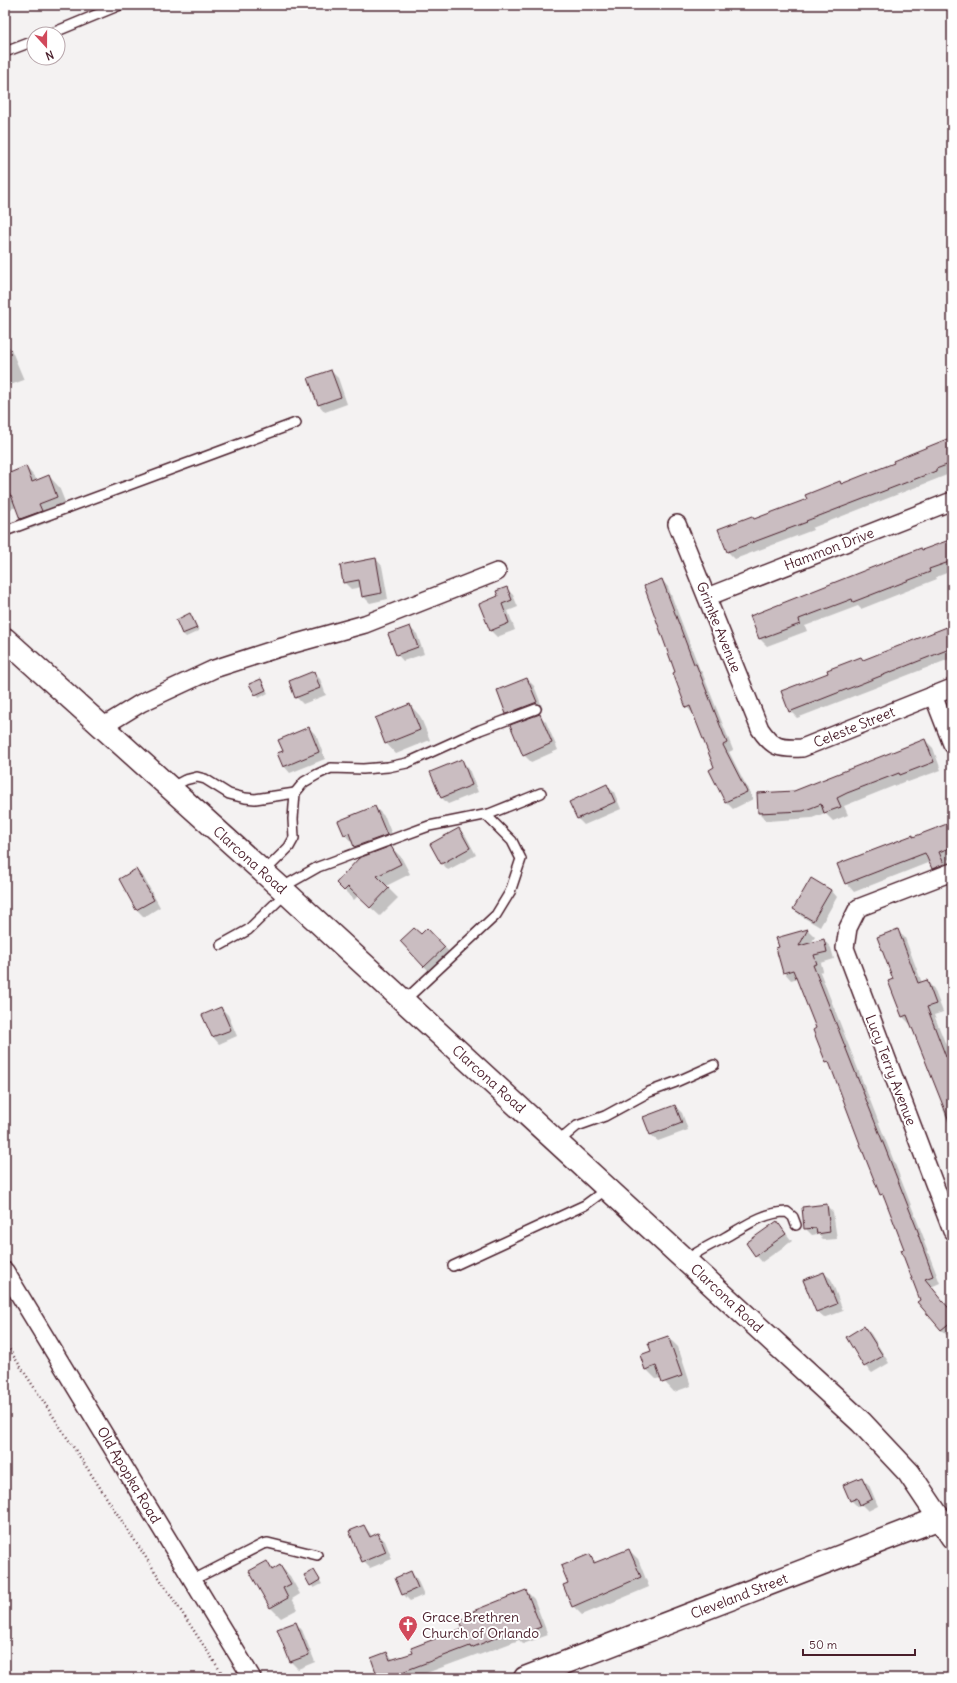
<svg xmlns="http://www.w3.org/2000/svg" width="957" height="1683" font-family="Delius,sans-serif">
<style>
.shadow{fill:#0003}
.building{fill:#cabdc1;stroke:#4a1f2b}
.lines{fill:none;stroke-linecap:round;stroke-linejoin:round}
.lane-casing{stroke:#4a1f2b;stroke-width:12}
.street-casing{stroke:#4a1f2b;stroke-width:20}
.secondary-casing{stroke:#4a1f2b;stroke-width:25}
.path{stroke:#4a1f2b;stroke-width:2.5;stroke-dasharray:1 3;stroke-linecap:butt}
.lane{stroke:#fff;stroke-width:9}
.street{stroke:#fff;stroke-width:17}
.secondary{stroke:#fff;stroke-width:22}
.labels{text-anchor:middle;stroke-width:4;stroke-linejoin:round;paint-order:stroke}
.street-label{font-size:14px;fill:#4a1f2b;stroke:#fff}
.poi-label{font-size:14px;fill:#4a1f2b;stroke:#fff;text-anchor:start}
</style>
<rect width="100%" height="100%" fill="#f4f2f2"/>
<filter id="ink" filterUnits="userSpaceOnUse"><feTurbulence type="fractalNoise" baseFrequency=".025" numOctaves="2"/><feDisplacementMap in="SourceGraphic" scale="8" xChannelSelector="R" yChannelSelector="G"/><feConvolveMatrix kernelMatrix="1 2 1 2 8 2 1 2 1" color-interpolation-filters="sRGB"/></filter>
<g filter="url(#ink)">
<g class="shadow">
<polygon points="5,343 11,349 24,380 5,387"/>
<polygon points="331,371 338,378 347,404 325,412 319,405 309,379"/>
<polygon points="952,439 952,473 812,528 813,530 735,559 728,552 719,530 755,520 808,500 840,482 842,484 895,464"/>
<polygon points="26,467 38,481 49,476 59,487 67,507 49,514 51,521 31,529 21,518 17,507 7,510 5,508 5,476"/>
<polygon points="952,540 952,571 936,577 937,579 861,609 858,606 805,626 807,631 767,646 760,639 751,616"/>
<polygon points="376,559 382,566 388,599 370,603 363,596 362,587 351,589 344,582"/>
<polygon points="662,580 668,587 700,670 702,672 733,750 729,752 753,799 733,809 726,802 710,770 716,767 693,714 687,707 676,672"/>
<polygon points="506,588 513,595 518,607 508,611 515,630 497,637 490,630 499,597"/>
<polygon points="190,615 193,618 199,631 186,637 183,634 178,620"/>
<polygon points="952,626 952,658 797,718 790,711"/>
<polygon points="410,628 417,634 424,654 403,661 397,654"/>
<polygon points="313,672 320,679 326,695 303,704 296,697"/>
<polygon points="527,679 534,686 543,709 514,720 507,713"/>
<polygon points="261,680 268,693 259,698 251,684"/>
<polygon points="410,705 420,716 430,740 396,754 386,743"/>
<polygon points="539,715 546,722 558,750 531,762 524,755"/>
<polygon points="309,728 316,735 325,759 290,773 284,766"/>
<polygon points="925,740 933,748 941,770 908,782 906,781 844,806 848,815 833,821 825,813 812,818 767,821 759,813 758,794 794,792"/>
<polygon points="461,761 468,767 478,792 448,804 441,797"/>
<polygon points="607,786 614,792 621,809 584,825 578,819 570,802"/>
<polygon points="375,807 385,817 396,845 391,847 401,857 410,874 386,886 398,898 380,916 358,896 354,900 337,883 365,857 345,835 339,821"/>
<polygon points="952,823 952,858 947,860 952,873 941,877 932,869 930,862 854,892 846,883 912,836 914,838"/>
<polygon points="459,829 466,836 476,855 448,870 442,863"/>
<polygon points="136,870 143,876 160,907 144,917 137,910 120,879"/>
<polygon points="831,890 837,897 820,927 801,916 794,909"/>
<polygon points="808,930 815,937 811,943 824,940 831,948 834,959 821,963 823,971 820,972 925,1241 924,1242 940,1283 931,1287 952,1312 952,1334 949,1337 941,1330 921,1300 906,1249 886,1200 881,1194 833,1068 827,1062 817,1029 798,978 791,980 784,972 777,939"/>
<polygon points="897,930 905,938 922,983 927,981 934,989 943,1012 934,1015 952,1060 952,1132 943,1109 945,1108 912,1024 910,1024 902,1016 894,979"/>
<polygon points="421,935 434,936 451,954 431,973 424,966"/>
<polygon points="221,1008 228,1015 237,1036 219,1044 213,1037 204,1015"/>
<polygon points="675,1106 682,1113 688,1130 658,1141 651,1135 645,1118"/>
<polygon points="826,1205 833,1212 837,1239 824,1240 818,1234 812,1235 805,1228"/>
<polygon points="777,1222 792,1241 762,1262 756,1255"/>
<polygon points="824,1273 831,1279 843,1311 824,1318 817,1312 805,1280"/>
<polygon points="864,1327 871,1334 889,1363 872,1373 865,1366"/>
<polygon points="668,1337 678,1347 691,1386 674,1392 661,1378 656,1379 646,1369 652,1352"/>
<polygon points="862,1478 869,1485 878,1506 868,1511 862,1505 858,1507 851,1500"/>
<polygon points="364,1526 373,1537 378,1534 385,1541 392,1559 370,1568 363,1561"/>
<polygon points="629,1550 638,1559 649,1587 582,1615 573,1606 569,1584 590,1556 597,1563"/>
<polygon points="266,1562 274,1570 280,1566 290,1576 300,1594 292,1599 298,1609 281,1618 271,1608 250,1571"/>
<polygon points="314,1571 322,1584 314,1588 311,1585"/>
<polygon points="411,1572 417,1579 424,1595 410,1601 403,1594"/>
<polygon points="526,1591 534,1599 548,1635 523,1644 519,1640 479,1655 478,1654 413,1678 402,1678 409,1675 408,1674 396,1678 379,1678 387,1653 394,1660 415,1653 464,1629"/>
<polygon points="296,1623 302,1630 315,1662 298,1669 291,1662 279,1630"/>
</g>
<g class="building">
<polygon points="331,370 341,397 318,405 308,378"/>
<polygon points="952,437 952,463 936,469 936,471 806,521 807,522 727,552 718,529 752,516 754,519 807,499 805,495 840,481 841,484 894,463 893,461"/>
<polygon points="26,466 32,482 49,475 57,497 39,504 42,511 20,519 11,495 5,497 5,475"/>
<polygon points="952,539 952,561 929,569 930,572 853,602 852,599 799,619 800,624 759,639 750,616 921,548 922,550"/>
<polygon points="376,558 382,593 362,597 359,580 343,583 340,565"/>
<polygon points="662,579 694,664 696,664 727,743 723,745 747,792 725,802 709,770 714,767 690,706 686,708 673,673 675,672 644,586"/>
<polygon points="507,587 512,600 502,604 509,623 490,631 479,604 498,596 496,591"/>
<polygon points="190,613 197,628 182,634 176,620"/>
<polygon points="952,625 952,648 789,712 781,691 828,673 827,670 861,657 863,660"/>
<polygon points="410,626 418,647 396,655 388,634"/>
<polygon points="314,671 320,688 295,698 289,681"/>
<polygon points="527,678 537,702 506,714 497,690"/>
<polygon points="261,679 266,690 255,695 249,684"/>
<polygon points="410,704 420,730 385,744 375,718"/>
<polygon points="540,714 552,743 523,756 510,725"/>
<polygon points="309,727 319,752 283,767 277,753 283,751 278,740"/>
<polygon points="925,739 934,762 900,775 899,773 847,793 837,798 841,807 824,813 821,804 803,811 758,813 757,793 794,791"/>
<polygon points="462,759 472,785 441,798 430,772"/>
<polygon points="607,784 615,802 577,819 569,802"/>
<polygon points="375,806 387,835 354,847 349,833 344,835 338,821"/>
<polygon points="952,822 952,847 939,852 944,864 932,869 925,853 845,884 837,864 913,835 913,837"/>
<polygon points="459,828 470,848 441,864 430,844"/>
<polygon points="391,846 401,864 377,876 389,888 370,908 348,887 344,891 336,883 359,858"/>
<polygon points="136,869 154,900 136,910 119,879"/>
<polygon points="811,878 831,890 813,921 793,909"/>
<polygon points="414,928 421,934 427,928 445,947 424,967 400,941"/>
<polygon points="808,929 799,946 824,939 827,952 814,955 817,964 813,965 919,1234 918,1234 933,1276 925,1279 952,1312 952,1321 941,1330 917,1302 920,1300 901,1250 904,1249 883,1194 880,1195 863,1152 829,1062 826,1063 813,1030 816,1028 793,970 783,973 776,948 779,947 776,938"/>
<polygon points="898,929 918,983 927,980 936,1004 927,1007 946,1057 949,1056 952,1062 952,1128 907,1015 902,1017 888,981 893,979 877,937"/>
<polygon points="221,1007 231,1030 212,1037 202,1015"/>
<polygon points="675,1105 682,1123 650,1135 643,1117"/>
<polygon points="827,1204 830,1232 817,1234 816,1228 804,1229 802,1207"/>
<polygon points="777,1221 786,1234 755,1256 746,1243"/>
<polygon points="824,1272 837,1304 816,1312 803,1280"/>
<polygon points="864,1326 883,1356 864,1367 846,1337"/>
<polygon points="668,1336 682,1376 662,1383 656,1366 645,1370 640,1355 651,1351 648,1343"/>
<polygon points="862,1477 872,1499 860,1505 857,1498 850,1501 843,1485"/>
<polygon points="364,1525 370,1537 378,1533 386,1552 362,1562 349,1531"/>
<polygon points="629,1549 641,1577 572,1607 563,1585 568,1583 561,1566 590,1554 594,1563"/>
<polygon points="267,1561 272,1570 280,1565 291,1584 283,1588 288,1598 270,1608 249,1571"/>
<polygon points="314,1570 320,1580 310,1586 304,1575"/>
<polygon points="411,1571 418,1588 402,1595 395,1578"/>
<polygon points="526,1590 541,1627 515,1637 512,1631 471,1648 470,1646 402,1672 404,1678 378,1678 371,1658 387,1652 390,1660 413,1653 411,1648 463,1628 460,1621 475,1615 473,1611"/>
<polygon points="296,1622 309,1655 290,1662 277,1629"/>
</g>
<g class="lines">
<defs>
<g id="lane">
<polyline points="50,34 120,5"/>
<polyline points="5,52 34,41"/>
<polyline points="5,531 296,423"/>
<polyline points="170,788 185,780 197,777 205,779 229,794 245,798 255,799 295,793"/>
<polyline points="263,873 289,847 294,838 293,819 295,793 304,782 318,774 331,768 363,769 388,767 407,763 480,730 536,709"/>
<polyline points="281,888 318,867 388,841 429,826 489,814 541,793"/>
<polyline points="221,945 248,930 286,893"/>
<polyline points="404,1001 496,915 510,892 521,859 512,841 486,815"/>
<polyline points="558,1142 577,1126 605,1116 649,1092 676,1082 714,1065"/>
<path d="M 686,1260 C 698,1251 710,1245 724,1238 C 744,1227 763,1212 787,1212 L 793,1217 L 796,1225"/>
<polyline points="453,1266 585,1205 608,1188"/>
<polyline points="193,1580 263,1544 268,1543 317,1555"/>
</g>
<g id="street">
<path d="M 677,524 L 760,729 C 773,748 779,749 802,748 L 952,688"/>
<polyline points="707,597 952,501"/>
<polyline points="933,695 952,744"/>
<polyline points="102,727 141,703 214,669 279,648 365,624 497,572"/>
<polyline points="952,872 858,908 848,928 845,948 952,1231"/>
<polyline points="5,1271 252,1678"/>
</g>
<g id="secondary">
<polyline points="5,639 281,888 861,1422 909,1473 952,1537"/>
<polyline points="525,1678 940,1518"/>
</g>
</defs>
<use href="#lane" class="lane-casing"/>
<use href="#street" class="street-casing"/>
<use href="#secondary" class="secondary-casing"/>
<polyline class="path" points="5,1343 225,1678"/>
<use href="#lane" class="lane"/>
<use href="#street" class="street"/>
<use href="#secondary" class="secondary"/>
</g>
</g>
<defs>
<symbol id="church-pin" viewBox="-11 -11 22 30"><path d="M0 17L-7.5 6A9.5 9.5 0 1 1 7.5 6Z" fill="#d1495b" stroke="#fff"/><path d="M-1.2-6h2.4v3.5h3.3v2.4h-3.3V6h-2.4V-.1h-3.3v-2.4h3.3Z" fill="#fff"/></symbol>
</defs>
<g fill-rule="evenodd">
<use href="#church-pin" x="397" y="1614" width="22" height="30"/>
</g>
<g class="labels">
<g class="street-label">
<text transform="translate(829 549) rotate(-21)" y="5">Hammon Drive</text>
<text transform="translate(719 627) rotate(68)" y="5">Grimke Avenue</text>
<text transform="translate(854 727) rotate(-22)" y="5">Celeste Street</text>
<text transform="translate(250 860) rotate(42)" y="5">Clarcona Road</text>
<text transform="translate(891 1070) rotate(69)" y="5">Lucy Terry Avenue</text>
<text transform="translate(489 1079) rotate(42)" y="5">Clarcona Road</text>
<text transform="translate(727 1298) rotate(43)" y="5">Clarcona Road</text>
<text transform="translate(129 1475) rotate(59)" y="5">Old Apopka Road</text>
<text transform="translate(739 1596) rotate(-21)" y="5">Cleveland Street</text>
</g>
<g class="poi-label">
<text x="422" y="1622">Grace Brethren<tspan x="422" dy="16">Church of Orlando</tspan></text>
</g>
</g>
<rect width="957" height="1683" fill="none" stroke="#fff" stroke-width="20"/>
<rect x="10" y="10" width="937" height="1663" fill="none" stroke="#4a1f2b" stroke-width="1.5" filter="url(#ink)"/>
<g transform="translate(46 46) rotate(159)"><circle r="19" fill="#ffffff" stroke="#b7a5aa"/>
<path d="M0-3L7 15L0 10L-7 15Z" fill="#d1495b"/>
<text y="-6" font-size="11" font-weight="bold" text-anchor="middle" fill="#4a1f2b">N</text>
</g>
<path d="M803 1649v6h112v-6" fill="none" stroke="#4a1f2b" stroke-width="2"/>
<text x="809" y="1649" font-size="12" fill="#4a1f2b" stroke="#ffffff" stroke-width="3" paint-order="stroke">50 m</text>
</svg>
